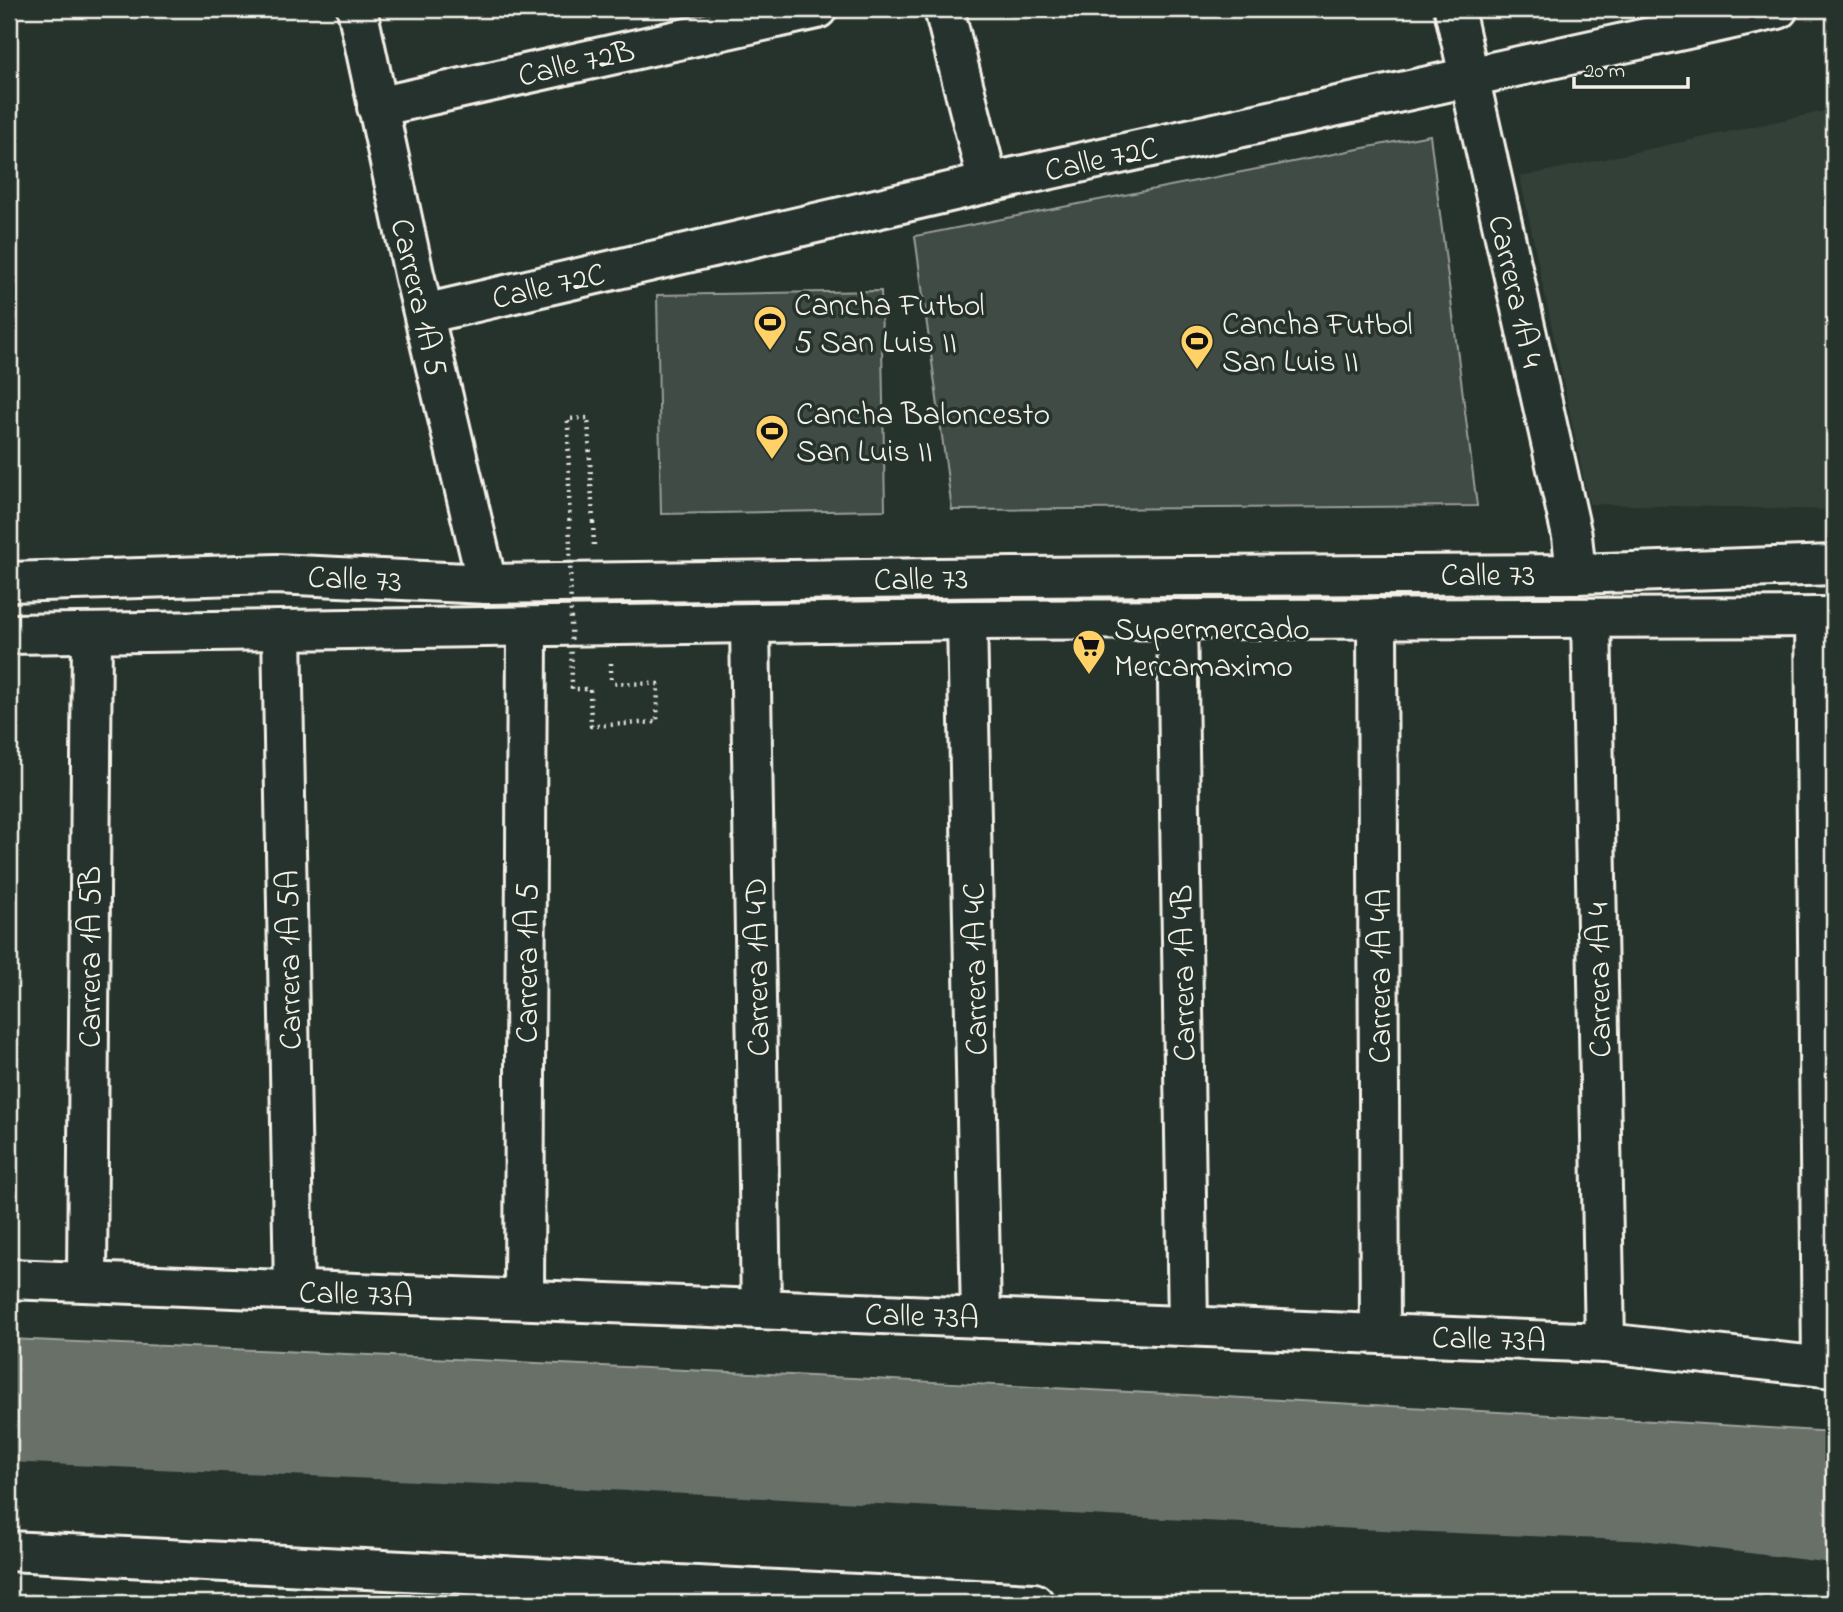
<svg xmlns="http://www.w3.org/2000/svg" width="1843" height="1612" font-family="'Indie Flower',sans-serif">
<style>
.built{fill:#333f39}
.green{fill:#414b45;stroke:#9a9e96;stroke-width:2}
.water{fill:#676f68;stroke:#9fa39b;stroke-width:2}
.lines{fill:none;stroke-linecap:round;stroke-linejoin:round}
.river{stroke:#676f68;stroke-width:68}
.street-casing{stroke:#f4f1e8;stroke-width:44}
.secondary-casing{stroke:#f4f1e8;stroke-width:44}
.path{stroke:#f4f1e8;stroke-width:4.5;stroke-dasharray:2 5;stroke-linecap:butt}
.street{stroke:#26332d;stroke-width:38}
.secondary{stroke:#26332d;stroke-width:38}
.path-bridge{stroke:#f4f1e8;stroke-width:4.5;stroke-dasharray:2 5;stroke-linecap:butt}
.labels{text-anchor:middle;stroke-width:7;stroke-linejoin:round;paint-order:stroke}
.street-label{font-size:32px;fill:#f4f1e8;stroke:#26332d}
.poi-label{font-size:32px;fill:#f4f1e8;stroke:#26332d;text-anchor:start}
</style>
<rect width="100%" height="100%" fill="#26332d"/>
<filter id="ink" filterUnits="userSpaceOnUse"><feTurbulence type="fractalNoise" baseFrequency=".0143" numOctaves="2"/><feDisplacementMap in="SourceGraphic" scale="14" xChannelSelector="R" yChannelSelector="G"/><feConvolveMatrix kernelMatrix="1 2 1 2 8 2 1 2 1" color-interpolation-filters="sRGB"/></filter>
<g filter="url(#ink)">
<polygon class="built" points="1834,109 1834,510 1589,504 1520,177"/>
<g class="green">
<polygon points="1430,135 1477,506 952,510 915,236"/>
<polygon points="881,291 885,510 661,514 657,295"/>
</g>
<path class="water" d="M 9,1339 C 618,1366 1226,1394 1834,1432 L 1834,1499 C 1226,1462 617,1434 9,1407 Z"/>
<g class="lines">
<polyline class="river" points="9,1428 631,1457 1359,1495 1652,1507 1834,1529"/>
<defs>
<g id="street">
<polyline points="944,9 988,183"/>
<polyline points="1454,9 1572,536 1576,574"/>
<polyline points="377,107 817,9"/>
<polyline points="424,314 988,183 1778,9"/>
<polyline points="1815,617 1822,1365"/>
<polyline points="1377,618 1380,1333"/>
<polyline points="1591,618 1605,1343"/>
<polyline points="1177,619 1188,1326"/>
<polyline points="967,620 981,1318"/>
<polyline points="750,625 761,1309"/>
<polyline points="282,630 294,1290"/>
<polyline points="9,1279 1605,1343 1834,1368"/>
<polyline points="87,1282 92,633"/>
<polyline points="524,1299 527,627"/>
<polyline points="9,1551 1034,1603"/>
</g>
<g id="secondary">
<polyline points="357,9 414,274 487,584"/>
<polyline points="9,582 276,574 487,584 1012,577 1576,574 1834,565"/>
<polyline points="9,634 967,620 1834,617"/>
</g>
</defs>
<use href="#street" class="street-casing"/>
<use href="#secondary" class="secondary-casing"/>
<g class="path">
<polyline points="593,522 594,546"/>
<polyline points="611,663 611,683"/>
<polyline points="32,1603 33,1590"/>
</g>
<use href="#street" class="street"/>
<use href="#secondary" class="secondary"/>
<polyline class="path-bridge" points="593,522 588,418 568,419 572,689 590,689 591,726 657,722 658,684 611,683"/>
</g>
</g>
<defs>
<symbol id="stadium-pin" viewBox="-11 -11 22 30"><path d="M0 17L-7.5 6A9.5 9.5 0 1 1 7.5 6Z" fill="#ffd166" stroke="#26332d"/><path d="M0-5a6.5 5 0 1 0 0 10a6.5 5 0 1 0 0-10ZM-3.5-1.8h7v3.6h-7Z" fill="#111"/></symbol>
<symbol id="supermarket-pin" viewBox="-11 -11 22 30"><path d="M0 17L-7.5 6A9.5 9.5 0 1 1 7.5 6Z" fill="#ffd166" stroke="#26332d"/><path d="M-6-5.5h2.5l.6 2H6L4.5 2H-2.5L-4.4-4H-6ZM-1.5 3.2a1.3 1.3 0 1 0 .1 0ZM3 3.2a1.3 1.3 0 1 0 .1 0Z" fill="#111"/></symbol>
</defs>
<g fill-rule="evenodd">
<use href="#stadium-pin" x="751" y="303" width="38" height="52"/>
<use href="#stadium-pin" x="1178" y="322" width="38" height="52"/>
<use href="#stadium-pin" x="753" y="412" width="38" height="52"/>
<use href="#supermarket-pin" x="1070" y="627" width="38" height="52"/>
</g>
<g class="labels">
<g class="street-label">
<text transform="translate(576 62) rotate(-13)" y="11">Calle 72B</text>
<text transform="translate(1101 158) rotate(-12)" y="11">Calle 72C</text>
<text transform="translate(548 285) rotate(-13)" y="11">Calle 72C</text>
<text transform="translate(1517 291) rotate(77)" y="11">Carrera 1A 4</text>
<text transform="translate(420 297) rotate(77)" y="11">Carrera 1A 5</text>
<text x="1488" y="585">Calle 73</text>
<text transform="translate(355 578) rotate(3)" y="11">Calle 73</text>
<text transform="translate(921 578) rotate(-1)" y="11">Calle 73</text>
<text transform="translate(89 957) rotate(-90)" y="11">Carrera 1A 5B</text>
<text transform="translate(288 960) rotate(-91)" y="11">Carrera 1A 5A</text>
<text transform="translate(526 963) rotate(-90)" y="11">Carrera 1A 5</text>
<text transform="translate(756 967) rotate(-91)" y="11">Carrera 1A 4D</text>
<text transform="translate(974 969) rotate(-91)" y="11">Carrera 1A 4C</text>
<text transform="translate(1182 973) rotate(-91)" y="11">Carrera 1A 4B</text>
<text transform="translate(1379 976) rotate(-90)" y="11">Carrera 1A 4A</text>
<text transform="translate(1598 980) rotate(-91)" y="11">Carrera 1A 4</text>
<text transform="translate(356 1293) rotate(2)" y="11">Calle 73A</text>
<text transform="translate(922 1315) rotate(2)" y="11">Calle 73A</text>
<text transform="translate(1489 1338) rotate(2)" y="11">Calle 73A</text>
</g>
<g class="poi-label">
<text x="794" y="315">Cancha Futbol<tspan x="794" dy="37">5 San Luis II</tspan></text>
<text x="1222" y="334">Cancha Futbol<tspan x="1222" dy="37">San Luis II</tspan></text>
<text x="796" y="424">Cancha Baloncesto<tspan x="796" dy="37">San Luis II</tspan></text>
<text x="1114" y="639">Supermercado<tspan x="1114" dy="37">Mercamaximo</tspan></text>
</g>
</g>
<rect width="1843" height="1612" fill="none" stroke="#26332d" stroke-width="35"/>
<rect x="18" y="18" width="1808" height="1577" fill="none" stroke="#f4f1e8" stroke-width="2.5" filter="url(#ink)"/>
<path d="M1574 77v10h114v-10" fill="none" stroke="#f4f1e8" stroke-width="3.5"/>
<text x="1584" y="77" font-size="21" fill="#f4f1e8" stroke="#26332d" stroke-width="5" paint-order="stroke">20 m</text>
</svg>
